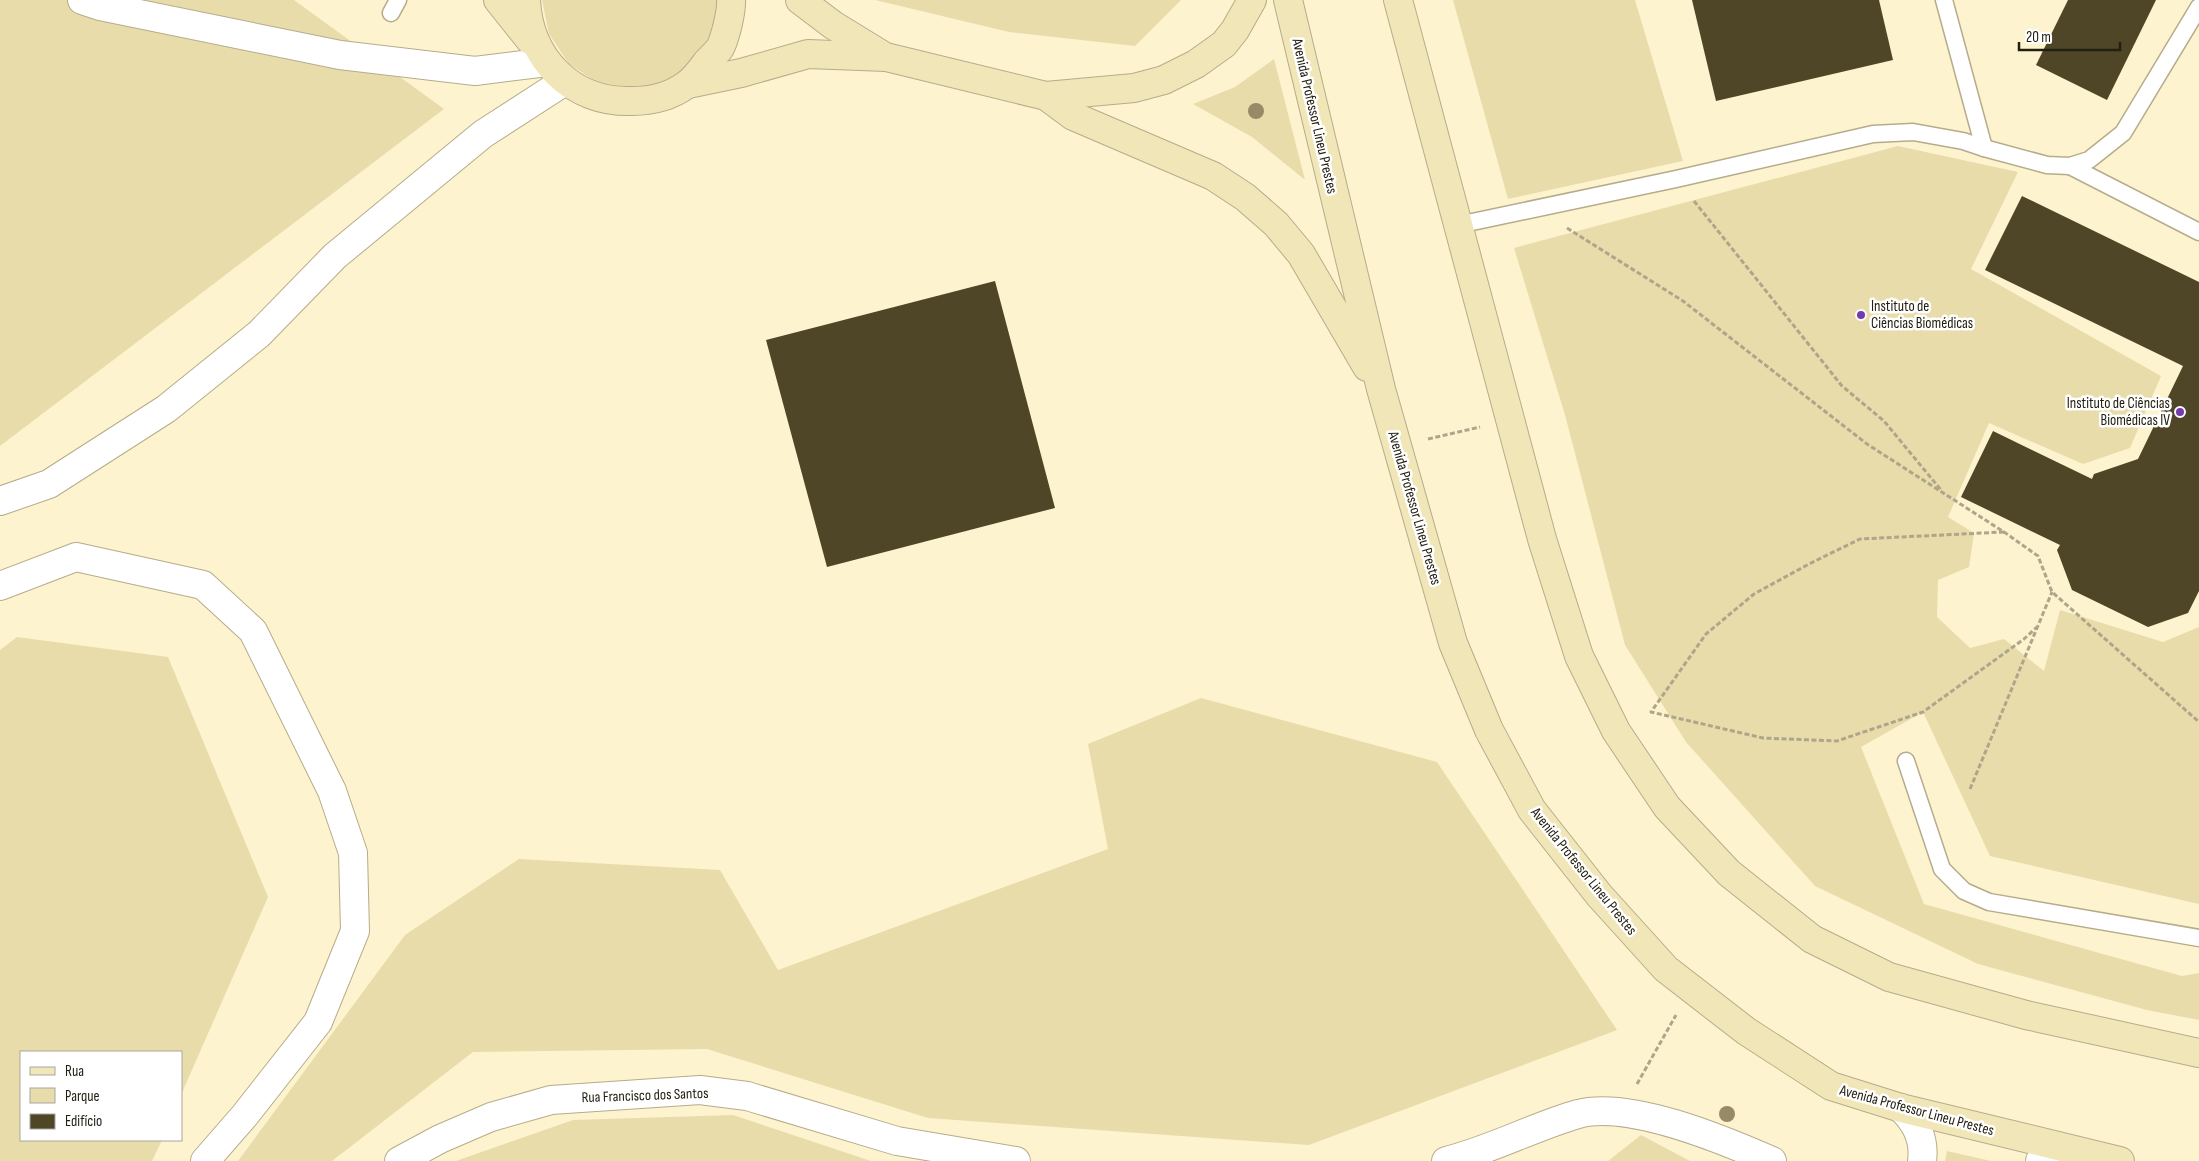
<svg xmlns="http://www.w3.org/2000/svg" width="2199" height="1161" font-family="'Sofia Sans Condensed',sans-serif">
<style>
.green{fill:#e9dcab}
.building{fill:#4e4627}
.lines{fill:none;stroke-linecap:round;stroke-linejoin:round}
.lane-casing{stroke:#b6ac8a;stroke-width:19}
.street-casing{stroke:#b6ac8a;stroke-width:30}
.secondary-casing{stroke:#b6ac8a;stroke-width:30}
.path{stroke:#aea68a;stroke-width:3;stroke-dasharray:5 2.5;stroke-linecap:butt}
.lane{stroke:#fff;stroke-width:16}
.street{stroke:#fff;stroke-width:28}
.secondary{stroke:#f1e6b7;stroke-width:28}
.tree{fill:#968b66}
.poi-dot{fill:#7639ae;stroke:#fff;stroke-width:2}
.labels{text-anchor:middle;stroke-width:5;stroke-linejoin:round;paint-order:stroke}
.street-label{font-size:15px;fill:#232012;stroke:#fff}
.poi-label{font-size:15px;fill:#232012;stroke:#fff;text-anchor:start}
</style>
<rect width="100%" height="100%" fill="#fef3cf"/>
<g class="green">
<polygon points="0,0 294,0 444,109 0,446"/>
<polygon points="542,0 723,0 716,34 697,63 668,83 633,90 598,83 569,64 549,34"/>
<polygon points="875,0 1181,0 1135,46 1009,32"/>
<polygon points="1453,0 1635,0 1683,161 1508,199"/>
<polygon points="1274,59 1305,180 1252,137 1193,104 1235,87"/>
<polygon points="1898,146 2018,172 1971,269 2161,376 2130,448 2083,464 1989,423 1948,517 1974,533 1969,567 1938,580 1937,617 1970,648 2004,639 2044,671 2060,610 2163,642 2199,627 2199,904 1990,856 1923,712 1861,747 1924,904 2182,976 2199,973 2199,1020 2147,1010 1978,964 1815,886 1686,742 1625,645 1565,415 1514,248"/>
<polygon points="17,637 168,657 268,897 181,1095 181,1052 21,1052 21,1140 162,1140 152,1161 0,1161 0,650"/>
<polygon points="1201,698 1437,762 1617,1030 1309,1145 928,1118 707,1049 473,1052 332,1161 238,1161 405,935 519,859 720,870 778,970 1108,849 1088,744"/>
<polygon points="733,1115 871,1161 456,1161 573,1120"/>
<polygon points="1641,1135 1690,1161 1608,1161"/>
<polygon points="1947,1151 1991,1161 1945,1161"/>
</g>
<g class="building">
<polygon points="1692,0 1879,0 1893,60 1716,101"/>
<polygon points="2068,0 2156,0 2107,100 2036,65"/>
<polygon points="2022,196 2199,282 2199,591 2188,613 2148,627 2072,590 2057,550 2060,545 1961,497 1993,431 2092,479 2094,474 2138,459 2183,366 1985,270"/>
<polygon points="995,281 1055,508 827,567 766,340"/>
</g>
<g class="lines">
<defs>
<g id="lane">
<polyline points="1944,0 1984,148"/>
<polyline points="391,13 398,0"/>
<polyline points="2070,166 2199,232"/>
<polyline points="1458,225 1676,179 1873,134 1913,132 1963,141 1984,148 2047,165 2070,166 2089,160 2123,133 2199,7"/>
<polyline points="1906,761 1942,869 1964,891 1989,902 2199,938"/>
</g>
<g id="street">
<polyline points="82,0 100,6 340,55 475,71 547,62"/>
<polyline points="0,501 49,484 166,409 259,334 335,256 483,134 565,81"/>
<polyline points="0,586 76,557 203,585 253,631 332,791 353,853 355,931 318,1022 245,1115 205,1161"/>
<path d="M 1901,1108 C 1916,1122 1925,1140 1922,1161"/>
<polyline points="399,1161 440,1139 491,1117 551,1100 700,1090 747,1096 897,1141 1016,1161"/>
<path d="M 1446,1161 C 1491,1150 1533,1127 1578,1114 C 1629,1100 1724,1140 1772,1161"/>
<polyline points="2040,1161 2057,1146"/>
</g>
<g id="secondary">
<polyline points="498,0 530,40"/>
<path d="M 526,0 C 529,59 572,103 632,101 C 651,101 671,96 686,85 C 694,80 701,70 707,62 C 711,58 716,53 720,48 C 725,39 732,10 731,0"/>
<polyline points="800,0 833,25 882,55"/>
<polyline points="1288,0 1381,389 1453,643 1489,730 1532,810 1599,895 1666,969 1746,1031 1831,1086 1901,1108 2120,1161"/>
<polyline points="1398,0 1542,539 1579,656 1616,731 1667,807 1729,873 1812,939 1889,977 2026,1015 2199,1053"/>
<polyline points="688,84 741,73 808,54 886,57 1046,96 1134,88 1164,80 1196,64 1224,44 1235,30 1252,0"/>
<polyline points="1046,96 1073,116 1213,176 1245,197 1276,224 1301,254 1367,367"/>
</g>
</defs>
<use href="#lane" class="lane-casing"/>
<use href="#street" class="street-casing"/>
<use href="#secondary" class="secondary-casing"/>
<g class="path">
<polyline points="1694,201 1842,386 1884,421 1941,490"/>
<polyline points="1567,228 1683,301 1867,444 2004,532 2038,556 2052,592 2199,722"/>
<polyline points="1428,439 1480,427"/>
<polyline points="2004,532 1860,539 1809,564 1754,594 1706,634 1651,712 1763,738 1837,741 1923,712 2024,639 2037,627"/>
<polyline points="1970,789 2052,592"/>
<polyline points="1637,1084 1676,1015"/>
</g>
<use href="#lane" class="lane"/>
<use href="#street" class="street"/>
<use href="#secondary" class="secondary"/>
</g>
<g class="tree">
<circle cx="1256" cy="111" r="8"/>
<circle cx="1727" cy="1114" r="8"/>
</g>
<g class="poi-dot">
<circle cx="1861" cy="315" r="5"/>
<circle cx="2180" cy="412" r="5"/>
</g>
<g class="labels">
<g class="street-label">
<text transform="translate(1315 116) rotate(77)" y="5">Avenida Professor Lineu Prestes</text>
<text transform="translate(1415 508) rotate(74)" y="5">Avenida Professor Lineu Prestes</text>
<text transform="translate(1584 871) rotate(51)" y="5">Avenida Professor Lineu Prestes</text>
<text transform="translate(645 1095) rotate(-2)" y="5">Rua Francisco dos Santos</text>
<text transform="translate(1917 1110) rotate(15)" y="5">Avenida Professor Lineu Prestes</text>
</g>
<g class="poi-label">
<text x="1871" y="311">Instituto de<tspan x="1871" dy="17">Ciências Biomédicas</tspan></text>
<text x="2170" y="408" text-anchor="end">Instituto de Ciências<tspan x="2170" dy="17">Biomédicas IV</tspan></text>
</g>
</g>
<rect x="20" y="1051" width="162" height="90" fill="#ffffff" stroke="#a7a6a0"/>
<rect x="30" y="1067" width="25" height="8" fill="#f1e6b7" stroke="#a7a6a0"/>
<text x="65" y="1076" font-size="15" fill="#232012">Rua</text>
<rect x="30" y="1088" width="25" height="15" fill="#e9dcab" stroke="#a7a6a0"/>
<text x="65" y="1101" font-size="15" fill="#232012">Parque</text>
<rect x="30" y="1114" width="25" height="15" fill="#4e4627" stroke="#a7a6a0"/>
<text x="65" y="1126" font-size="15" fill="#232012">Edifício</text>
<path d="M2019 42v8h101v-8" fill="none" stroke="#232012" stroke-width="2.5"/>
<text x="2026" y="42" font-size="15" fill="#232012" stroke="#ffffff" stroke-width="4" paint-order="stroke">20 m</text>
</svg>
